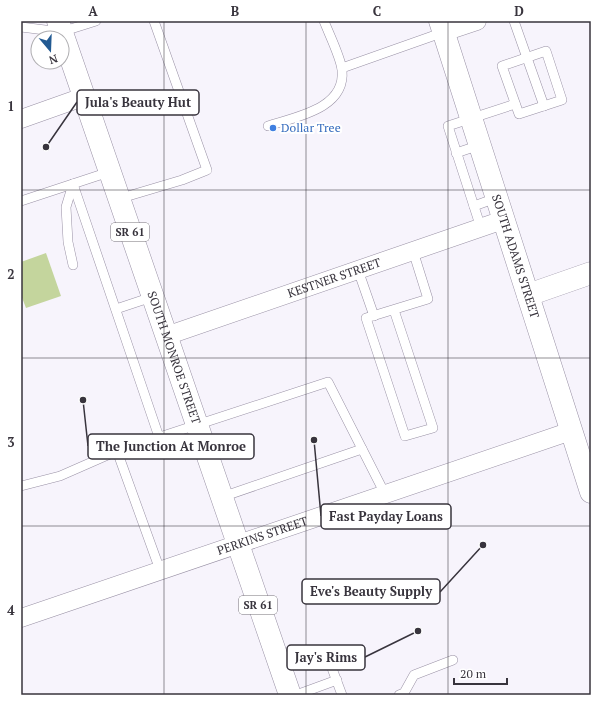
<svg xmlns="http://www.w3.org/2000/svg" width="612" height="716" font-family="'PT Serif',serif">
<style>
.green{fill:#c4d59d}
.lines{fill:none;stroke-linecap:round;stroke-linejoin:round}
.service-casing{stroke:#9991a5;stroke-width:10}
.minor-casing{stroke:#9991a5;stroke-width:19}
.tertiary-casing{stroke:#9991a5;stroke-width:23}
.secondary-casing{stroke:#9991a5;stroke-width:23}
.primary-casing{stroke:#9991a5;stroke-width:23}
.service{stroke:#fff;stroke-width:9}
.minor{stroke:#fff;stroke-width:18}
.tertiary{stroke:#fff;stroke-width:22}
.secondary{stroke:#fff;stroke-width:22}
.primary{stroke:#fff;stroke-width:22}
.grid{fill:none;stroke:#38343d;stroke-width:1;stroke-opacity:0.55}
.shop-dot{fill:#3f7fe0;stroke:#fff;stroke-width:1.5}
.labels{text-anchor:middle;stroke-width:4;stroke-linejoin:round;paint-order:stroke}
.shield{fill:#fff;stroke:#747177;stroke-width:1}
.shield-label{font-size:11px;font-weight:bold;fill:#38343d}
.shop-label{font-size:12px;fill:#366cbe;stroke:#fff;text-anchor:start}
.street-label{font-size:12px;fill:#38343d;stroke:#fff}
.leader{fill:none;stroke:#38343d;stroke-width:1.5}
.callout-dot{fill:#38343d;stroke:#fff;stroke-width:1.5}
.callout{fill:#fff;stroke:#38343d;stroke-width:1.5}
.callout-label{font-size:13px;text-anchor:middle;font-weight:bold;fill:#38343d}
.neatline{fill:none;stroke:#38343d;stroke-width:1.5}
.grid-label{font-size:13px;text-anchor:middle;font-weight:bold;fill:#38343d}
</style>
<rect width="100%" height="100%" fill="#f7f4fc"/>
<polygon class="green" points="46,253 61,296 26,308 21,295 21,262"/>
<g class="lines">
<defs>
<g id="service">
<polyline points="514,21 544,106"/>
<polyline points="21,27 61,32 96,21"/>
<polygon points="546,51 562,100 519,114 502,66"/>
<polyline points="342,68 444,32"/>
<path d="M 268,126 C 295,117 346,109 342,70 C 341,58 329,34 324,21"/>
<polyline points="456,153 480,145"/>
<polyline points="73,184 159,437"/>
<polyline points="118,199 182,180 207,170 154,21"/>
<polyline points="21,201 109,172"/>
<polyline points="474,206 496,198"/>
<polyline points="481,228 448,126 515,104"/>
<polyline points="73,265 68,242 66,207 73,184"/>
<polyline points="358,270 374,316"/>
<polyline points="116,309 152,297"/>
<polyline points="394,310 433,428 405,436 366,318 428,299 413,251"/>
<polyline points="117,451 160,570"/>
<polyline points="21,486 60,476 117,451 328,382 385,494"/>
<polyline points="222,497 362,449"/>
<polyline points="330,663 342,695"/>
<polyline points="296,695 337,680"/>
<polyline points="399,695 404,693 414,675 453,660"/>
</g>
<g id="minor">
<polyline points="444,32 477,21"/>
<polyline points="21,119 83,97"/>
<path id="s1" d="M 166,336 L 503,220"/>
<path id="s2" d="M 21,618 L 571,431"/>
</g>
<polyline id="tertiary" points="528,295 591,273"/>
<g id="secondary">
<path id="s3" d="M 440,21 L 591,492"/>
</g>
<g id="primary">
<path id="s4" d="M 58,21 L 290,695"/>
</g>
</defs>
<use href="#service" class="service-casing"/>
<use href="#minor" class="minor-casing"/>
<use href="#tertiary" class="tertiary-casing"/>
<use href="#secondary" class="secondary-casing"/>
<use href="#primary" class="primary-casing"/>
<use href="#service" class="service"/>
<use href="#minor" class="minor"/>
<use href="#tertiary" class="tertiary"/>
<use href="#secondary" class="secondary"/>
<use href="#primary" class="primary"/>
</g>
<path class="grid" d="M 164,21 L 164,695M 306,21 L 306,695M 448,21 L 448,695M 21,190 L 591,190M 21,358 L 591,358M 21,526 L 591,526"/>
<circle class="shop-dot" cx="273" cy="128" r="4"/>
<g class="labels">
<g class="shield">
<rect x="111" y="223" width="38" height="18" rx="3"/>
<rect x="239" y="596" width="38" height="18" rx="3"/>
</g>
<g class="shield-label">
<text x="130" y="236">SR 61</text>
<text x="258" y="609">SR 61</text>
</g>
<g class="shop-label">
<text x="281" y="132">Dollar Tree</text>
</g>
<g class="street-label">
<text dy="4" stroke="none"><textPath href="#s3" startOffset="247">SOUTH ADAMS STREET</textPath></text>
<text dy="4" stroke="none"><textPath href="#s1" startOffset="178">KESTNER STREET</textPath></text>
<text dy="4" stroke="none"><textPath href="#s4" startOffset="356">SOUTH MONROE STREET</textPath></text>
<text dy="4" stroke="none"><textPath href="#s2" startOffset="255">PERKINS STREET</textPath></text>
</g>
</g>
<path class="leader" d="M46 147L77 102M83 400L88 446M314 440L321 516M483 545L440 592M418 631L365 657"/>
<g class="callout-dot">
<circle cx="46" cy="147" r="4"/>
<circle cx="83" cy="400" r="4"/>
<circle cx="314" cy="440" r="4"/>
<circle cx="483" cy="545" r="4"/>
<circle cx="418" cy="631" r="4"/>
</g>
<g class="callout">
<rect x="77" y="90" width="122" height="25" rx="4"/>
<rect x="88" y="434" width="166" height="25" rx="4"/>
<rect x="321" y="504" width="130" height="25" rx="4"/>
<rect x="302" y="579" width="138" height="25" rx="4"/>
<rect x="287" y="645" width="78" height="25" rx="4"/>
</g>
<g class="callout-label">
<text x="138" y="107">Jula's Beauty Hut</text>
<text x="171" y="451">The Junction At Monroe</text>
<text x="386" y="521">Fast Payday Loans</text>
<text x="371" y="596">Eve's Beauty Supply</text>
<text x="326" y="662">Jay's Rims</text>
</g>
<rect width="612" height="716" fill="none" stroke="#ffffff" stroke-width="44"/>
<g transform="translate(50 50) rotate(161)"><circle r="19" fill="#ffffff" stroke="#afaeb1"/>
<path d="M0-3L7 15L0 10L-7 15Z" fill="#225a92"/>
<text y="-6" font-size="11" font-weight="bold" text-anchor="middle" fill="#38343d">N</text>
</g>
<path d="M454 678v6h53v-6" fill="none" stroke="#38343d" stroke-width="2"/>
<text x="460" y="678" font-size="12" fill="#38343d" stroke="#ffffff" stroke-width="3" paint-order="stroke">20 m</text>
<rect x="22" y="22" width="568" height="672" class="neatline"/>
<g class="grid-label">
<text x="93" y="16">A</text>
<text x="235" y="16">B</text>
<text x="377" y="16">C</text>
<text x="519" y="16">D</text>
<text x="11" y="111">1</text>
<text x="11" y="279">2</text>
<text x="11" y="447">3</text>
<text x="11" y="615">4</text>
</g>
</svg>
